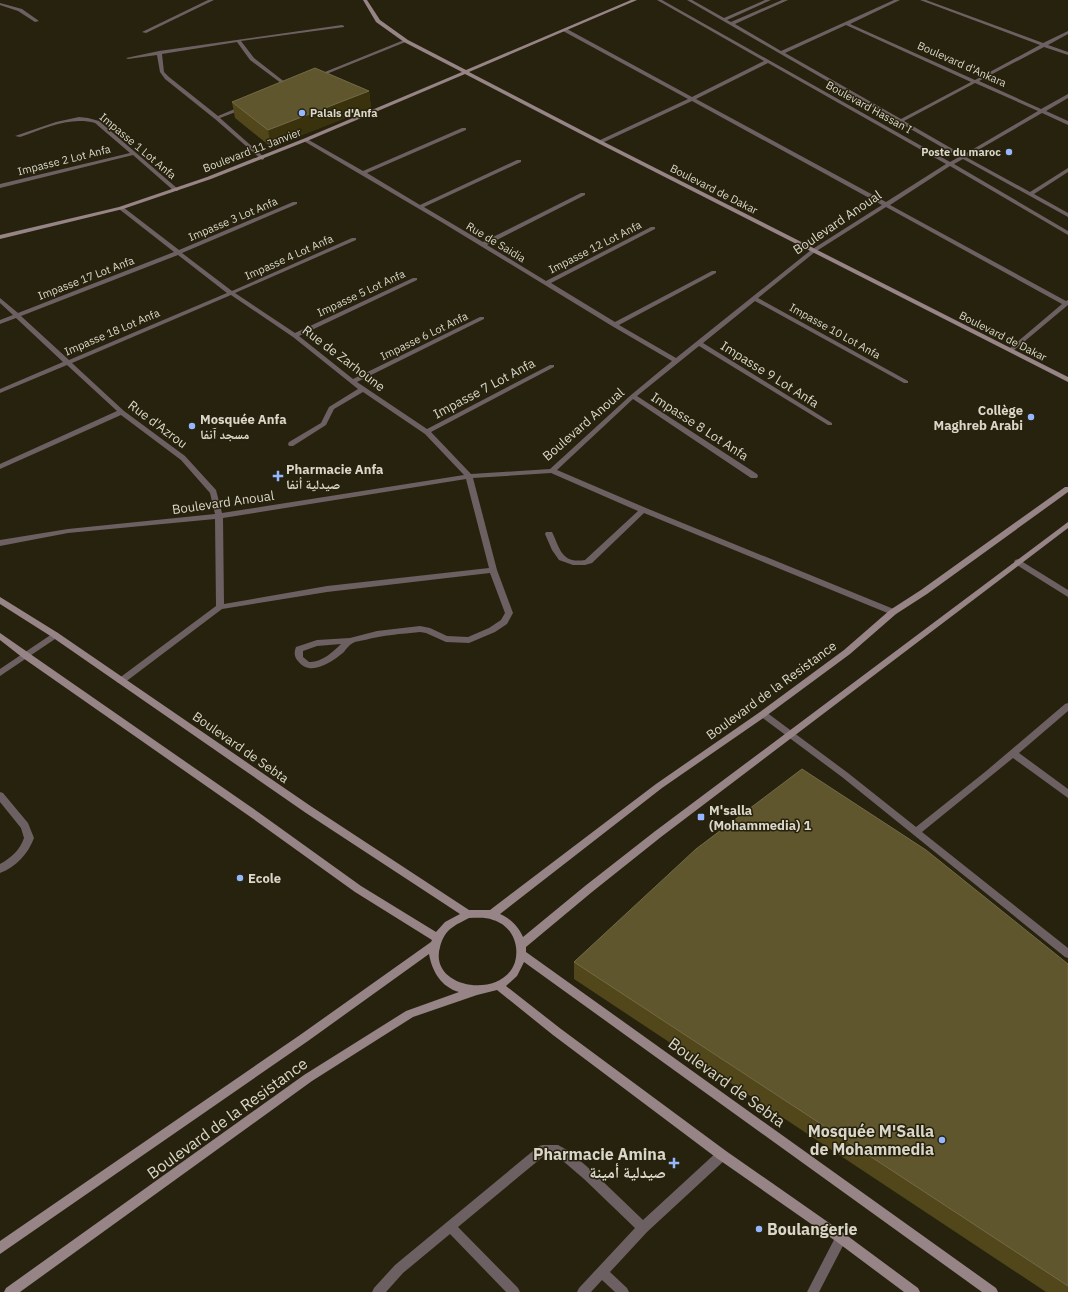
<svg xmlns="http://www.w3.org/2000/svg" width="1068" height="1292" font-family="'IBM Plex Sans','Noto Naskh Arabic',sans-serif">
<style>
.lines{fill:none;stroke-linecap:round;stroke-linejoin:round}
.street{fill:#6d6062;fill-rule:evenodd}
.secondary{fill:#978486;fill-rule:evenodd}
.wall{fill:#51471a}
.shaded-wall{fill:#3a320d}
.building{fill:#60562d;stroke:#736a46}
.poi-dot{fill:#95b7fd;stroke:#27220d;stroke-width:1.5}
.labels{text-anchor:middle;stroke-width:3;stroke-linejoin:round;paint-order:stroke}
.far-street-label{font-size:11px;fill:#dad7ca;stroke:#27220d}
.far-poi-label{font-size:11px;font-weight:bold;fill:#dad7ca;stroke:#27220d;text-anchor:start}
.street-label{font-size:13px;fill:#dad7ca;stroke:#27220d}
.poi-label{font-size:13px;font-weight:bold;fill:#dad7ca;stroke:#27220d;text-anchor:start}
.near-street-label{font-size:16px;fill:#dad7ca;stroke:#27220d}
.near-poi-label{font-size:16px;font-weight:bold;fill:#dad7ca;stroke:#27220d;text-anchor:end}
</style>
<rect width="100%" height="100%" fill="#27220d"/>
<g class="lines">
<g class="street">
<polygon points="208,0 214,0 146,33 142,32"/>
<path d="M 657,0 L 662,0 L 950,162 L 959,157 L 687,0 L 692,0 L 724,18 L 765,0 L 771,0 L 727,20 L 731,22 L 782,0 L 788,0 L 735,24 L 781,51 L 894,0 L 900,0 L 850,24 L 975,80 L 1040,45 L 920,0 L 926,0 L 1043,43 L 1068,31 L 1068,34 L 1048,45 L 1068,52 L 1068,55 L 1044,47 L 979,81 L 1041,109 L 1068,94 L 1068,98 L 1046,111 L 1068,121 L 1068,125 L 1042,113 L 966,157 L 1030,192 L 1068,168 L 1068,172 L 1034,194 L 1068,213 L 1068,217 L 963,159 L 954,164 L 1068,231 L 1068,235 L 950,166 L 890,205 L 1066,301 L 1068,300 L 1068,305 L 1013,351 L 1009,351 L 1009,349 L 1062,304 L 886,207 L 815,252 L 758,298 L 908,381 L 908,383 L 904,383 L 755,301 L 703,343 L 832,423 L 832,425 L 828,425 L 699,346 L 637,396 L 757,474 L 758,476 L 757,478 L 751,478 L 633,399 L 557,470 L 646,508 L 896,610 L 897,612 L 896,614 L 890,614 L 644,513 L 592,563 L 585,565 L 573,565 L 559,560 L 552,550 L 545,534 L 546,532 L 552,532 C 560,548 561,564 585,560 L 638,511 L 551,473 L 473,478 L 497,570 L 513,613 L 507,624 L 495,632 L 469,643 L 446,642 L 426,633 L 420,632 C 401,634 383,635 365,640 C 361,641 356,641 353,643 C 349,645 346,649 344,652 C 333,661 310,678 298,661 C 294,657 294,652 296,647 L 317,640 L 350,638 L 377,631 L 420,626 L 430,628 L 447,636 L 468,637 L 489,628 L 501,620 L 505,613 L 490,573 L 327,592 L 222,609 L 124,683 L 118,683 L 117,681 L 118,679 L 216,606 L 215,519 L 68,533 L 0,546 L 0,540 L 68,529 L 215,514 L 210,493 L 181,460 L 121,415 L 0,469 L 0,464 L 117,411 L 67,365 L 0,393 L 0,389 L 63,362 L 16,318 L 0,324 L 0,320 L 13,315 L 0,303 L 0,298 L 18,313 L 174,252 L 119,209 L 119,207 L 123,207 L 179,250 L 293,202 L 297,202 L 297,204 L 182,253 L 232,291 L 352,238 L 356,238 L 356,240 L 235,293 L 295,333 L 413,278 L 417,278 L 417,280 L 299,336 L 353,379 L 480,317 L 484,317 L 484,319 L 357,382 L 427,429 L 550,365 L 554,365 L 554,367 L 431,432 L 471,474 L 550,469 L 631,395 L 672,361 L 612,326 L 443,223 L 302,140 L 307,139 L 363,171 L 462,128 L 466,128 L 466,130 L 367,173 L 420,205 L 517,160 L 521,160 L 521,162 L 424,207 L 483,242 L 581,193 L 585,193 L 585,195 L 487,245 L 546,281 L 651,227 L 655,227 L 655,229 L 551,283 L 615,322 L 712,271 L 716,271 L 716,273 L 619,325 L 676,358 L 811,250 L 882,205 L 692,101 L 602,143 L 598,143 L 598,141 L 688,99 L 563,31 L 563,29 L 567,29 L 692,97 L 764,61 ZM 846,25 L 971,82 L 901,119 L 785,53 ZM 768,63 L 946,164 L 886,202 L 696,99 ZM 975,83 L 1038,111 L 963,155 L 904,121 ZM 178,255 L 227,293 L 69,360 L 21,316 ZM 231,295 L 293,337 L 358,389 L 329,407 L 321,423 L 289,442 L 288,444 L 289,446 L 293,446 L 326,425 L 334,409 L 363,392 L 425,434 L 464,475 L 222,513 L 216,490 L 185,456 L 124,411 L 72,363 ZM 466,479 L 489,568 L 327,586 L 224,604 L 223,518 ZM 341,644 C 333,652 321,663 309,662 L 303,657 L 303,651 L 317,646 Z"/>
<polygon points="0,3 22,9 39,21 35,22 18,11 0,5"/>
<polygon points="342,25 344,26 344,27 241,41 254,58 291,87 291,89 289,89 250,60 237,42 162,54 164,72 169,77 218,116 242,106 246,106 246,108 220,118 264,157 264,159 262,160 215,119 165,79 160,72 157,55 128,59 126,58 159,51"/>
<polygon points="404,40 408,41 319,77 315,76"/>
<path d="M 79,117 L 88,118 L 99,121 L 178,189 L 178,191 L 174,191 L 133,155 L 0,188 L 0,184 L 130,153 L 95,123 C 70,116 44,129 20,137 L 15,136 L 56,122 Z"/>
<polygon points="1018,559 1068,590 1068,597 1015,564 1014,562 1015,560"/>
<polygon points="55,632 58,633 59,635 58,637 0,676 0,669"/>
<polygon points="1068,703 1068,711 1019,753 1068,789 1068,798 1013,758 922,832 1068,948 1068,958 1065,957 842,777 760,716 759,714 760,712 766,712 848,773 916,827 985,772 1065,704"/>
<path d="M 0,792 L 3,793 L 28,823 L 34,838 C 28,854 16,867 0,873 L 0,864 C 11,858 20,850 24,838 L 21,828 L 0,802 Z"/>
<polygon points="543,1145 558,1145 569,1151 592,1171 643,1220 718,1151 722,1150 726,1151 727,1155 726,1159 647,1232 610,1272 627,1288 629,1292 615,1292 602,1280 591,1292 577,1292 579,1288 635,1228 584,1179 556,1155 545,1155 458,1227 518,1288 520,1292 506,1292 450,1234 403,1273 386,1292 372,1292 374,1288 395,1265 539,1146"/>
<polygon points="841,1232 845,1234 847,1238 819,1292 807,1292 837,1234"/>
</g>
<g class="secondary">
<polygon points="363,0 367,0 380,20 408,40 466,70 631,0 637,0 469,72 602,141 1068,377 1068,382 598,143 465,74 307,141 211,179 123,209 0,239 0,235 119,207 207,177 303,139 462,72 404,42 376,22"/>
<path d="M 1065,487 L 1068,487 L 1068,492 L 927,594 L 896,614 L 850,654 L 766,716 L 662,788 L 500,914 C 511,919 518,926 523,937 L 585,886 L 654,832 L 1068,522 L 1068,528 L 661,837 L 592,892 L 526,947 L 526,952 L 996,1288 L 998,1292 L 982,1292 L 524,962 L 517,976 L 506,986 L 561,1029 L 726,1151 L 845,1234 L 918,1288 L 920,1292 L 904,1292 L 837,1242 L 718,1159 L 553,1035 L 497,990 L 477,995 L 413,1017 L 312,1081 L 20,1292 L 4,1292 L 6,1288 L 304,1075 L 406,1011 L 459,992 C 441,987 432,971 429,954 L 308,1041 L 0,1254 L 0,1241 L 300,1035 L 431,942 L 432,940 L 355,892 L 252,818 L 23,658 L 0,640 L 0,633 L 258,812 L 361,886 L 436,932 L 445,922 L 460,914 L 306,813 L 52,637 L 0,604 L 0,597 L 58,633 L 312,807 L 469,910 L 490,910 L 656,784 L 760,712 L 844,650 L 890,610 L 921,590 ZM 469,918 C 477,918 486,917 493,920 C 511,925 520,944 515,962 C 503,1000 428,989 440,947 C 442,939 446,931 453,927 C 458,923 464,921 469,918 Z"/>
</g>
</g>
<g class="wall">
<polygon points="369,91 371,108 271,147 235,118 232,102"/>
<polygon points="574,962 1068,964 1068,1292 1046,1292 574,979"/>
</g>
<polygon class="shaded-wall" points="369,91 371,108 271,147 268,130"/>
<g class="building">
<polygon points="315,68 369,91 268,130 232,102"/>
<polygon points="802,769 926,850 1068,964 1068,1286 574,962 696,849"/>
</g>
<g class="poi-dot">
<circle cx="302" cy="113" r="4"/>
<circle cx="1009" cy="152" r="4"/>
<circle cx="1031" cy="417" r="4"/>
<circle cx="192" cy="426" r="4"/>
<path d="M276 470h4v4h4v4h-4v4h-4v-4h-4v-4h4z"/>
<rect x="697" y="813" width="8" height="8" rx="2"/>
<circle cx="240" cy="878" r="4"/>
<circle cx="942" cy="1140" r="4"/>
<path d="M672 1157h4v4h4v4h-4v4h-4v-4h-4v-4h4z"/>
<circle cx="759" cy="1229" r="4"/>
</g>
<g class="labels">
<g class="far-street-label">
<text transform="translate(962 64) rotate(24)" y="4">Boulevard d'Ankara</text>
<text transform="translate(869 107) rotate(29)" y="4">Boulevard Hassan I</text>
<text transform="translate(138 146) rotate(40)" y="4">Impasse 1 Lot Anfa</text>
<text transform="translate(252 150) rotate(-21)" y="4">Boulevard 11 Janvier</text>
<text transform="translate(64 160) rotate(-14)" y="4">Impasse 2 Lot Anfa</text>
<text transform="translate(714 189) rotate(27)" y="4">Boulevard de Dakar</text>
<text transform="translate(233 219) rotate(-23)" y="4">Impasse 3 Lot Anfa</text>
<text transform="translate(496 242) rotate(31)" y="4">Rue de Saidia</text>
<text transform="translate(595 247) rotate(-27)" y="4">Impasse 12 Lot Anfa</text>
<text transform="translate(289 257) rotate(-24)" y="4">Impasse 4 Lot Anfa</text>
<text transform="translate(86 278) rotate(-21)" y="4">Impasse 17 Lot Anfa</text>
<text transform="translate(361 293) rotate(-25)" y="4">Impasse 5 Lot Anfa</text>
<text transform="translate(835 331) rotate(29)" y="4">Impasse 10 Lot Anfa</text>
<text transform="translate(112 332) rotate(-23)" y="4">Impasse 18 Lot Anfa</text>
<text transform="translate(424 336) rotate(-26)" y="4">Impasse 6 Lot Anfa</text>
<text transform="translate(1003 336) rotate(27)" y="4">Boulevard de Dakar</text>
</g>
<g class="far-poi-label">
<text x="310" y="117">Palais d'Anfa</text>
<text x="1001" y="156" text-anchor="end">Poste du maroc</text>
</g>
<g class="street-label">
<text transform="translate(837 222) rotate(-34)" y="5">Boulevard Anoual</text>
<text transform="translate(344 358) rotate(37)" y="5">Rue de Zarhoune</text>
<text transform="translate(770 374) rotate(32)" y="5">Impasse 9 Lot Anfa</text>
<text transform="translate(484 388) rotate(-28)" y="5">Impasse 7 Lot Anfa</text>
<text transform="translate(158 424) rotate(37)" y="5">Rue d'Azrou</text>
<text transform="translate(583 424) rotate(-41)" y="5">Boulevard Anoual</text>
<text transform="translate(700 426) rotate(33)" y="5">Impasse 8 Lot Anfa</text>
<text transform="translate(223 502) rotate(-8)" y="5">Boulevard Anoual</text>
<text transform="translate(771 690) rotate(-36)" y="5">Boulevard de la Resistance</text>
<text transform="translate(241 747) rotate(35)" y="5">Boulevard de Sebta</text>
</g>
<g class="poi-label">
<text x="1023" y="415" text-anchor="end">Collège<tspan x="1023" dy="15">Maghreb Arabi</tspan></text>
<text x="200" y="424">Mosquée Anfa<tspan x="200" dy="15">مسجد آنفا</tspan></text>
<text x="286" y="474">Pharmacie Anfa<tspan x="286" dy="15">صيدلية أنفا</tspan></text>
<text x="709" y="815">M'salla<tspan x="709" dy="15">(Mohammedia) 1</tspan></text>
<text x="248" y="883">Ecole</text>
</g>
<g class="near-street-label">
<text transform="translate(727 1082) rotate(36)" y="6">Boulevard de Sebta</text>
<text transform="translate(227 1118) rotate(-36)" y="6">Boulevard de la Resistance</text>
</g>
<g class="near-poi-label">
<text x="934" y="1137">Mosquée M'Salla<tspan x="934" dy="18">de Mohammedia</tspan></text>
<text x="666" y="1160">Pharmacie Amina<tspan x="666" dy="18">صيدلية أمينة</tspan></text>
<text x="767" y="1235" text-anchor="start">Boulangerie</text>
</g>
</g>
</svg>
